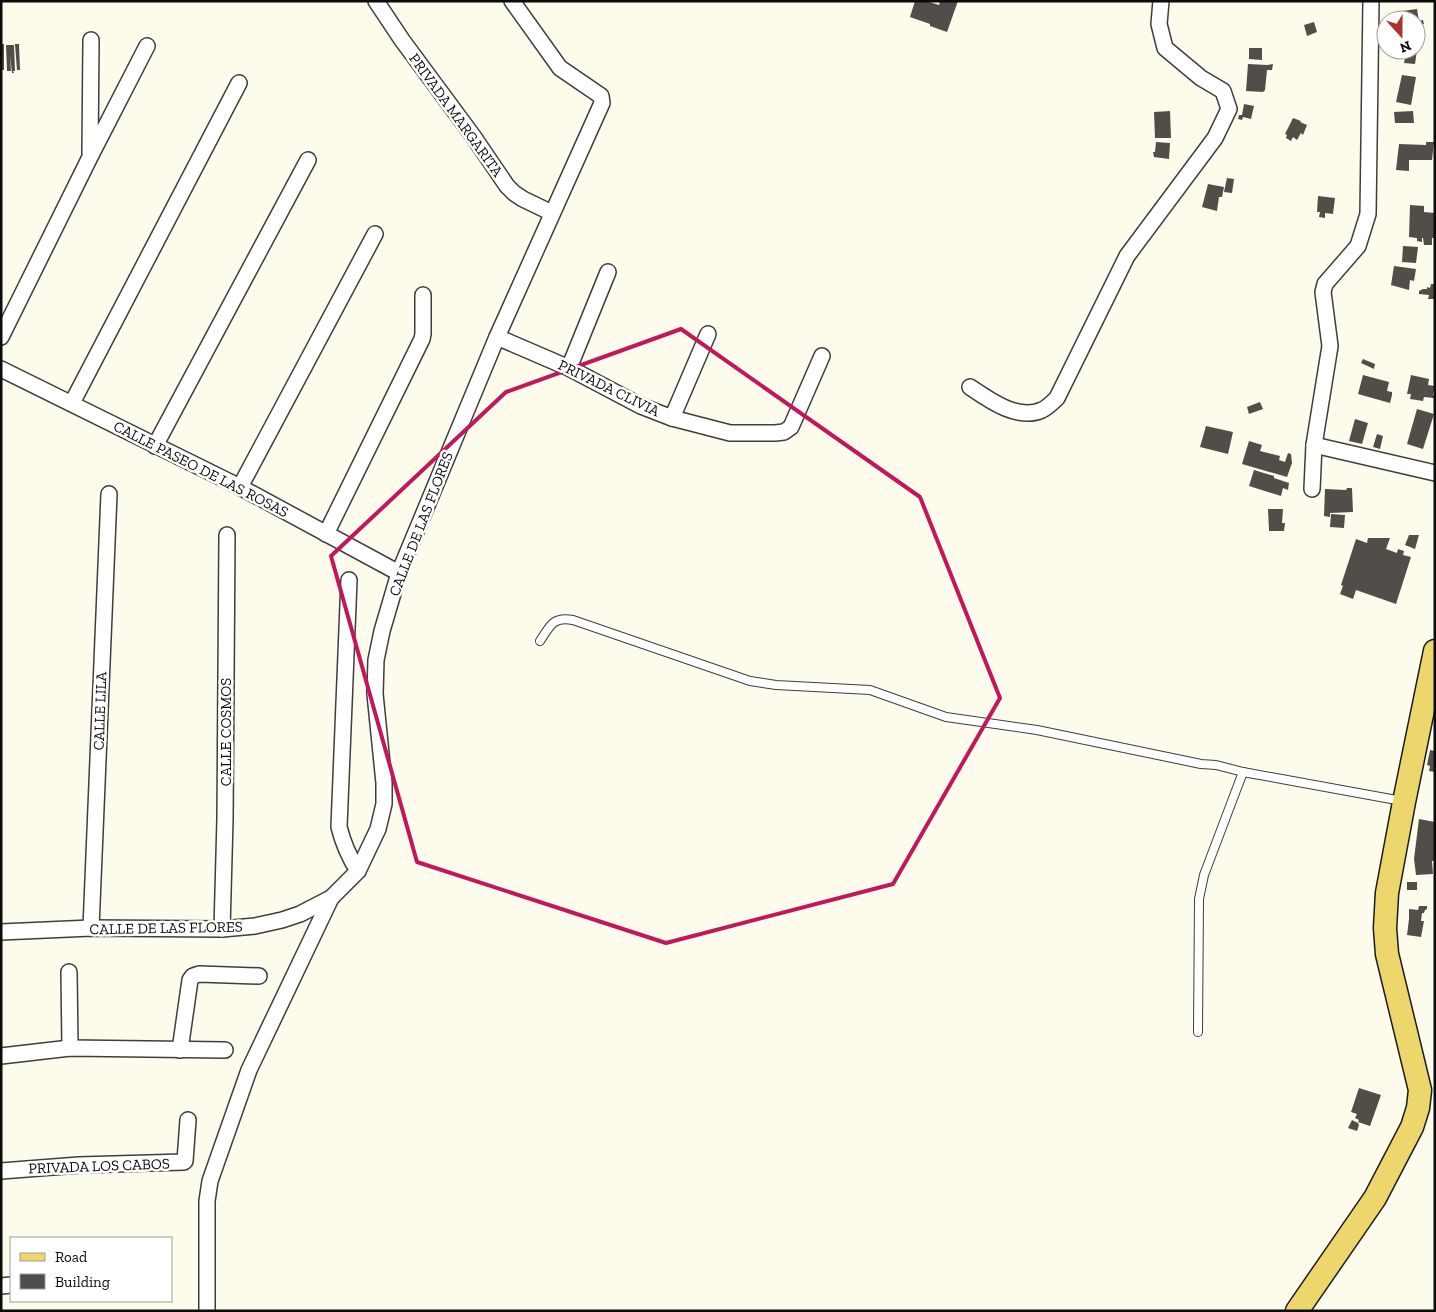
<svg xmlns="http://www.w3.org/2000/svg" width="1436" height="1312" font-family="'Zilla Slab',serif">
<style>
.building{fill:#534d49}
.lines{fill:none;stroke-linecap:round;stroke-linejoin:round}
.service-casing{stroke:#3e3e3e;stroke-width:10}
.minor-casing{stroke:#3e3e3e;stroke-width:18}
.primary-casing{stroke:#1c1c1c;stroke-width:25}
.service{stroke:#fff;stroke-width:8}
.minor{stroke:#fff;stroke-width:15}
.primary{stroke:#edd66c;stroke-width:22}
.marked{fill:none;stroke:#c2185b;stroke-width:4;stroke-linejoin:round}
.labels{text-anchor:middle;stroke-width:5;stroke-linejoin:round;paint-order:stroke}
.street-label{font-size:15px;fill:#0b0b0b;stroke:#fff}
</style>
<rect width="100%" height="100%" fill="#fdfbeb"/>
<g class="building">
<polygon points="915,1 926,1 939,5 940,1 958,1 947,32 930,26 930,24 910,17"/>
<polygon points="1417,9 1419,21 1423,20 1424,24 1419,25 1420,32 1416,32 1416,20 1396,20 1395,12"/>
<polygon points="1314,22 1317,32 1307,36 1304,25"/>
<rect x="1" y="44" width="3" height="26"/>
<polygon points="15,44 19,44 20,70 17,70"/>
<polygon points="6,45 14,45 15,71 13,71 14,73 12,73 10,55 11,71 7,71"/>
<polygon points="1249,48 1262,48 1262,60 1249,59"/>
<polygon points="1407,50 1417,50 1415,64 1404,63"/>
<polygon points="1248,64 1267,65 1273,64 1272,70 1267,70 1265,90 1263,92 1246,91"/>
<polygon points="1402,75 1416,77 1411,105 1396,102"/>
<polygon points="1244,104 1254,106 1251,119 1243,117 1242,120 1238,119 1239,115 1242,115"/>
<polygon points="1170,111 1171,138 1155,138 1154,112"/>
<polygon points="1413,111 1414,123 1395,123 1394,112"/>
<polygon points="1293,118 1301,121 1300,122 1307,125 1303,135 1301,133 1297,140 1293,137 1291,141 1286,138 1287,135 1285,134"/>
<polygon points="1156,142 1170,143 1169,159 1154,157 1153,152 1155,152"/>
<polygon points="1426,142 1434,142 1432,160 1409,160 1409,171 1396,170 1399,144 1426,145"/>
<polygon points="1227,178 1234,179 1232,193 1224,192"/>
<polygon points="1208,184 1224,187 1222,197 1219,197 1217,211 1202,207"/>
<polygon points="1318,196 1335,198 1333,214 1325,213 1325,218 1319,217 1320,212 1317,212"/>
<polygon points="1410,205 1424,206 1424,212 1435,213 1435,238 1432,238 1432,245 1424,245 1423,238 1422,238 1422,242 1417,241 1417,238 1409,237"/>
<polygon points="1403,246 1418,247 1416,263 1402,262"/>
<polygon points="1394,266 1416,269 1414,281 1410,280 1409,290 1391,285"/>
<polygon points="1431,284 1435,284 1434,299 1428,299 1429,295 1419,294 1419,291 1423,289 1427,289 1427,287 1430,288"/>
<polygon points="1363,359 1375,364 1374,369 1361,363"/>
<polygon points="1363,375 1389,382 1387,391 1392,392 1392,395 1390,403 1358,394"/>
<polygon points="1411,375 1429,379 1428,385 1435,386 1433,395 1434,396 1434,398 1424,397 1423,401 1410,399 1411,394 1407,394"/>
<polygon points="1260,402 1263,409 1249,414 1247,407"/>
<polygon points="1417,409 1434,414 1423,449 1407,444"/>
<polygon points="1355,419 1368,423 1362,444 1349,441"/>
<polygon points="1206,426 1233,432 1228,454 1200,447"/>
<polygon points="1377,434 1383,436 1380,449 1373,447"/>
<polygon points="1249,441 1262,445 1260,451 1280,456 1279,460 1285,462 1288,453 1291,454 1292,463 1287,477 1242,464"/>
<polygon points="1254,470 1274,476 1274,478 1289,483 1288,490 1283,488 1281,496 1249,486"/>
<polygon points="1347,488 1352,488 1353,512 1330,513 1330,517 1324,516 1325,489 1346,490"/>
<polygon points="1268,509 1283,509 1282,523 1285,523 1284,531 1269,531"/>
<polygon points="1331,514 1345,515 1344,528 1330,527"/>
<polygon points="1409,535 1419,535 1415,549 1405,545"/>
<polygon points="1368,538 1390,538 1386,549 1397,553 1398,549 1404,551 1403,555 1411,557 1396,604 1356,590 1353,599 1340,594 1343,586 1341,585 1356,539 1367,543"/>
<polygon points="1430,750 1435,751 1435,772 1429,771 1430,766 1427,765"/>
<polygon points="1419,819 1435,822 1435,861 1432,861 1433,874 1416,875 1414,859"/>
<rect x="1407" y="882" width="10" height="8"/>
<polygon points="1419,906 1427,906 1427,909 1425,910 1424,913 1422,913 1421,921 1424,921 1421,937 1407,935 1409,919 1409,909 1418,910"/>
<polygon points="1359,1088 1381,1095 1370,1126 1358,1122 1359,1120 1355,1118 1357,1114 1351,1112"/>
<polygon points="1352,1120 1358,1123 1359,1125 1357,1131 1348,1128"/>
</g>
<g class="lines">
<defs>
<g id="service">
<path d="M 540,641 C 550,626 553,616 573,620 L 750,681 L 776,685 L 870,690 L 946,717 L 1037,730 L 1201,764 L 1216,765 L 1243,772 L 1402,801"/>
<polyline points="1198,1032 1199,899 1204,875 1243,772"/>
</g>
<g id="minor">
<polyline points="376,1 402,40 473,136 507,186 514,193 523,199 552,213"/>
<polyline points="90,153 91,40"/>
<polyline points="1,337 90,157 147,46"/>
<polyline points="497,337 569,368 641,406 672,418 730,433 775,433 784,432 791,427 822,356"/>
<polyline points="569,368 608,272"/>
<polyline points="1,369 240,487 399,573"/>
<path d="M 970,387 C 989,400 1018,421 1042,410 C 1047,408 1053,402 1057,398 L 1127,256 L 1215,138 L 1229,109 L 1223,91 L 1201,78 L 1165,48 L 1159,24 L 1161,1"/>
<polyline points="72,403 239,83"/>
<polyline points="672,418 708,334"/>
<polyline points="1314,445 1435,473"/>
<polyline points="155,446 308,160"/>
<polyline points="240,487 375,234"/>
<polyline points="1312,489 1314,445 1330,346 1323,292 1325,284 1358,246 1368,214 1371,1"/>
<polyline points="326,534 422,339 423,334 423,295"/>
<path d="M 349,580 L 339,827 C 343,843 349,857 358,871"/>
<polyline points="91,928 109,494"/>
<polyline points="222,929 225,819 227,535"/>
<polyline points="1,932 91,928 222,929 255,926 282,920 300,914 331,898 358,871 378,829 384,804 384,783 375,694 376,660 382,631 399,573 497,337 602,103 601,96 560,68 512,1"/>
<polyline points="69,972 70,1048"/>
<polyline points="180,1050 190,980 193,976 199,974 259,976"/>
<polyline points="1,1056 70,1048 225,1050"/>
<polyline points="1,1171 79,1165 184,1162 185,1161 188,1120"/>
<polyline points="1,1286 11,1285"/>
<polyline points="207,1311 207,1201 210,1181 249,1070 331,898"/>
</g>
<polyline id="primary" points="1297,1311 1375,1198 1412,1127 1418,1108 1420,1090 1387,954 1385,928 1387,893 1404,802 1435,651"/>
</defs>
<use href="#service" class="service-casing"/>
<use href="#minor" class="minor-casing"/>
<use href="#primary" class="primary-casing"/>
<use href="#service" class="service"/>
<use href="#minor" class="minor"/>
<use href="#primary" class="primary"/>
</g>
<path class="marked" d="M 681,329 L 920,497 L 1000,698 L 893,884 L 666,943 L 417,862 L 331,556 L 506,392 Z"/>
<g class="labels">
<g class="street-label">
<text transform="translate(456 115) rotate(54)" y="5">PRIVADA MARGARITA</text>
<text transform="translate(609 388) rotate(26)" y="5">PRIVADA CLIVIA</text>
<text transform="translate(201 469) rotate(27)" y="5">CALLE PASEO DE LAS ROSAS</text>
<text transform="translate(421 524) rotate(-69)" y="5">CALLE DE LAS FLORES</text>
<text transform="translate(100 711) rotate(-88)" y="5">CALLE LILA</text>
<text transform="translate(226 732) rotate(-90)" y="5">CALLE COSMOS</text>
<text transform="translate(166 928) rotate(-1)" y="5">CALLE DE LAS FLORES</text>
<text transform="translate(99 1166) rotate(-2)" y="5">PRIVADA LOS CABOS</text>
</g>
</g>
<rect width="1436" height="1312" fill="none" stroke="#0b0b0b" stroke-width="5"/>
<rect x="10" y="1237" width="162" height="65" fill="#ffffff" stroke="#9d9d9d"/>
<rect x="20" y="1253" width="25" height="8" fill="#edd66c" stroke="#9d9d9d"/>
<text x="55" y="1262" font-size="15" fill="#0b0b0b">Road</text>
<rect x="20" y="1274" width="25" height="15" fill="#534d49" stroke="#9d9d9d"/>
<text x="55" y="1287" font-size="15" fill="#0b0b0b">Building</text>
<g transform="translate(1401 35) rotate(159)"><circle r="24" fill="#ffffff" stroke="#9d9d9d"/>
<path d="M0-4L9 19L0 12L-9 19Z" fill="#af312f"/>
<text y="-8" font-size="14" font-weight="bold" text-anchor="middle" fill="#0b0b0b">N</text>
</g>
</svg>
